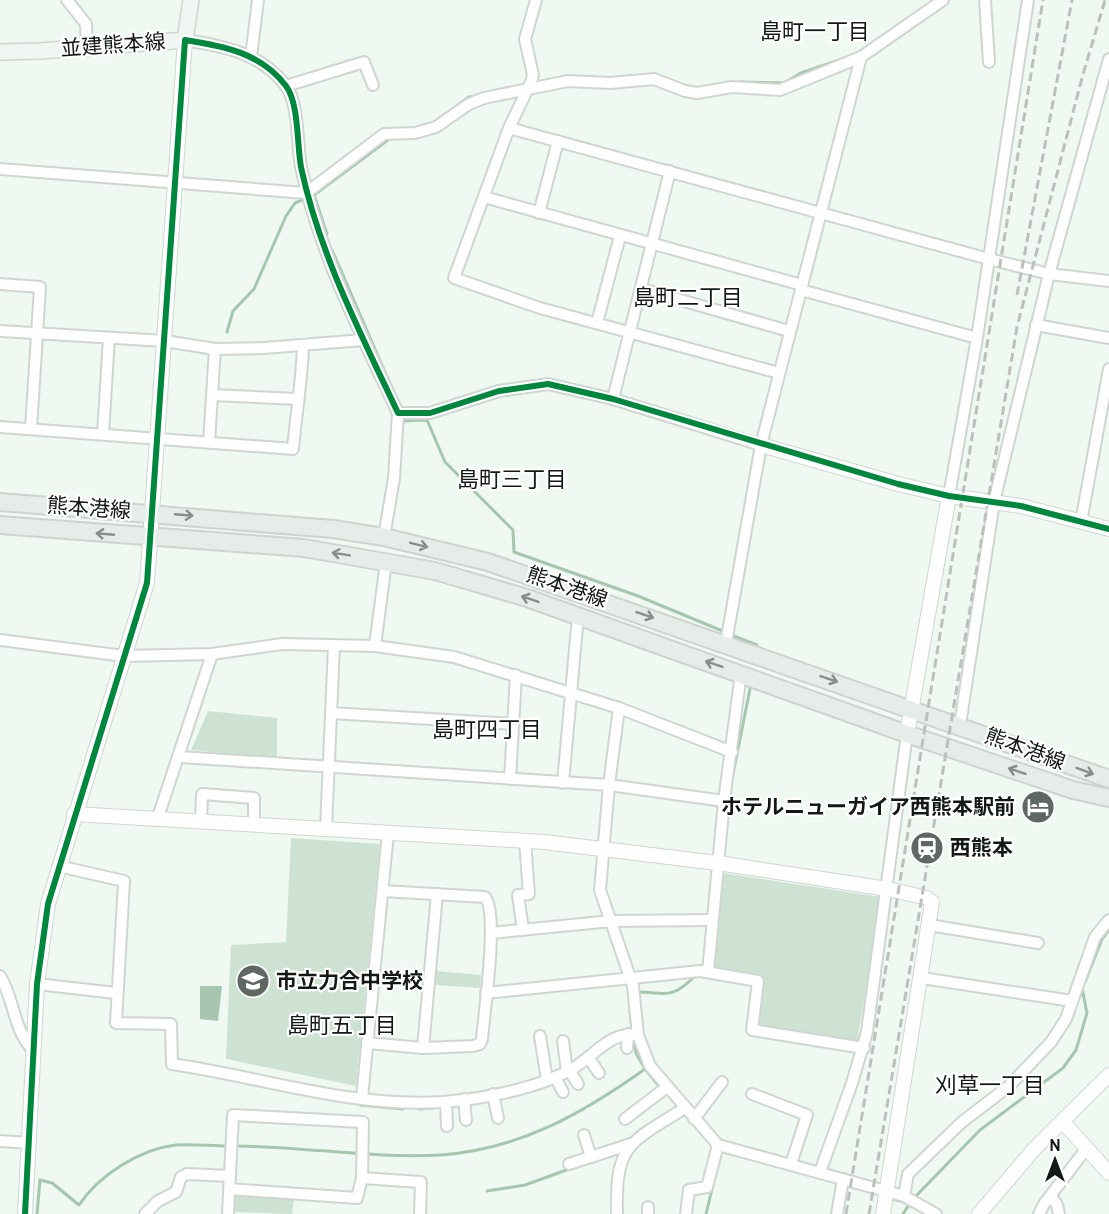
<svg xmlns="http://www.w3.org/2000/svg" width="1109" height="1214" font-family="Overpass,'Noto Sans JP',sans-serif">
<style>
.green{fill:#cde2d3}
.water{fill:#a6c6b0}
.lines{fill:none;stroke-linecap:round;stroke-linejoin:round}
.stream{stroke:#a6c6b0;stroke-width:3}
.minor-casing{stroke:#cfd6d1;stroke-width:14}
.tertiary-casing{stroke:#cfd6d1;stroke-width:16}
.secondary-casing{stroke:#cfd6d1;stroke-width:18}
.primary-casing{stroke:#cfd3d0;stroke-width:20}
.minor{stroke:#fdfefd;stroke-width:10}
.tertiary{stroke:#fdfefd;stroke-width:14}
.secondary{stroke:#f2f6f3;stroke-width:15}
.primary{stroke:#e6ede8;stroke-width:16}
.rail{stroke:#bdbfbd;stroke-width:3;stroke-dasharray:9 4.5;stroke-linecap:butt}
.cycleway-casing{stroke:#fff;stroke-width:10}
.cycleway{stroke:#00873e;stroke-width:6}
.oneway{stroke:#878d89}
.labels{text-anchor:middle;stroke-width:4.5;stroke-linejoin:round;paint-order:stroke}
.street-label{font-size:21px;fill:#121814;stroke:#fff}
.poi-label{font-size:21px;font-weight:bold;fill:#121814;stroke:#fff;text-anchor:start}
.neighbourhood-label{font-size:22px;fill:#121814;stroke:#fff}
</style>
<rect width="100%" height="100%" fill="#eff9f2"/>
<g class="green">
<polygon points="208,711 277,718 277,758 191,750"/>
<polygon points="291,838 380,844 356,1086 226,1059 231,945 286,942"/>
<polygon points="723,873 881,897 857,1043 755,1029 761,976 714,968"/>
<polygon points="436,971 481,975 480,988 436,985"/>
<polygon points="234,1195 294,1200 292,1214 235,1212"/>
</g>
<polygon class="water" points="200,986 222,986 218,1021 200,1019"/>
<g class="lines">
<g class="stream">
<polyline points="566,76 595,77"/>
<polyline points="631,76 646,75"/>
<polyline points="740,82 784,83 801,73 842,59"/>
<polyline points="459,104 469,97 477,96"/>
<polyline points="314,195 327,234"/>
<polyline points="332,250 398,402"/>
<polyline points="227,332 233,311 254,289 286,216 295,203 314,195 392,137"/>
<polyline points="402,415 404,421 427,420 445,462 513,530 514,552 638,596 725,632"/>
<polyline points="731,635 757,645 756,650"/>
<polyline points="731,784 751,684"/>
<polyline points="1085,982 1102,939 1109,930"/>
<path d="M 637,992 C 666,992 670,1001 695,976"/>
<polyline points="630,1011 632,1032"/>
<polyline points="645,1069 659,1086"/>
<polyline points="360,1105 403,1109"/>
<polyline points="419,1109 443,1107"/>
<path d="M 235,1146 C 303,1146 372,1159 441,1155 C 520,1149 582,1114 645,1069 L 636,1053 L 633,1038"/>
<polyline points="487,1191 525,1185 572,1168"/>
<polyline points="914,1198 980,1130 1063,1068 1076,1050 1087,1013 1082,988"/>
<polyline points="892,1199 908,1203"/>
<path d="M 37,1214 L 40,1180 L 52,1183 L 79,1205 C 99,1175 140,1149 176,1145 C 193,1144 211,1146 228,1146"/>
<polyline points="706,1214 713,1185"/>
<polyline points="903,1214 910,1203"/>
</g>
<defs>
<g id="minor">
<polyline points="67,0 86,24 87,47"/>
<polyline points="536,0 525,39 533,75 531,82 509,128 454,278 540,308 779,373"/>
<polyline points="985,0 989,62"/>
<path d="M 185,40 C 224,46 261,53 286,86 C 299,103 297,146 301,167 C 319,253 361,334 398,413 L 430,413 L 499,391 L 548,384 L 613,399 L 761,445"/>
<polyline points="251,57 258,0"/>
<polyline points="861,57 943,0"/>
<polyline points="286,86 364,62 373,85"/>
<polyline points="509,128 989,259 1049,274 1109,281"/>
<polyline points="0,169 306,193 384,134 415,133 436,127 469,104 484,98 568,81 610,83 654,79 685,91 697,93 732,87 780,90 861,57 761,445 726,643"/>
<polyline points="484,197 802,285"/>
<polyline points="539,213 558,141"/>
<polyline points="0,284 40,287 31,429"/>
<polyline points="642,289 789,331"/>
<polyline points="801,290 977,338"/>
<polyline points="597,323 620,236"/>
<polyline points="1036,325 1109,338"/>
<polyline points="0,331 165,341 215,349 264,348 363,340"/>
<polyline points="212,395 297,399"/>
<polyline points="613,399 670,171"/>
<path d="M 0,427 L 293,449 C 296,414 302,381 303,346"/>
<polyline points="103,434 109,338"/>
<polyline points="209,442 215,349"/>
<polyline points="949,496 977,338 1028,0"/>
<polyline points="1081,522 1109,369"/>
<polyline points="384,537 394,478 398,413"/>
<polyline points="0,640 124,656 212,654 282,644 375,646 454,657 619,708 732,752"/>
<polyline points="375,646 386,562"/>
<polyline points="619,708 609,785 600,890 633,986 638,1035 650,1066 718,1145 904,1196 936,1214"/>
<polyline points="331,713 513,724"/>
<polyline points="960,725 994,502 1049,274 1109,59"/>
<polyline points="180,757 609,785 724,801"/>
<polyline points="510,779 516,675"/>
<polyline points="563,783 578,616"/>
<polyline points="157,820 212,654"/>
<polyline points="201,822 202,794 254,798 254,825"/>
<polyline points="326,829 334,646"/>
<path d="M 58,866 L 124,881 L 116,1023 L 171,1024 L 172,1064 C 261,1077 352,1108 443,1102 C 483,1099 541,1088 575,1067 C 596,1054 611,1031 638,1035"/>
<polyline points="929,925 1038,943"/>
<polyline points="523,930 518,895 529,894 525,841"/>
<polyline points="491,933 612,921 712,920"/>
<polyline points="708,972 724,801 741,673"/>
<path d="M 0,976 C 15,1000 13,1031 34,1051"/>
<polyline points="922,978 1072,1001"/>
<polyline points="37,984 116,993"/>
<polyline points="486,993 700,971 758,981 752,1030 864,1048"/>
<polyline points="540,1036 547,1080"/>
<polyline points="563,1041 567,1071"/>
<path d="M 367,1043 L 423,1048 L 473,1046 L 480,1044 L 482,1039 C 484,1013 499,913 485,897 L 383,891"/>
<polyline points="423,1048 437,894"/>
<polyline points="627,1048 628,1034"/>
<polyline points="588,1057 599,1073"/>
<polyline points="569,1070 578,1084"/>
<polyline points="555,1077 563,1092"/>
<polyline points="493,1094 498,1118"/>
<polyline points="752,1094 807,1115 791,1164"/>
<polyline points="362,1098 388,833"/>
<polyline points="464,1099 466,1120"/>
<polyline points="446,1102 447,1126"/>
<polyline points="625,1119 667,1087"/>
<polyline points="694,1119 722,1082"/>
<polyline points="584,1135 591,1157"/>
<polyline points="0,1141 29,1143"/>
<polyline points="569,1164 631,1144"/>
<polyline points="820,1172 852,1083 867,1032 907,734"/>
<polyline points="362,1178 421,1182 420,1214"/>
<polyline points="904,1196 908,1174 962,1122 1009,1086 1051,1042 1066,1019 1095,937 1109,920"/>
<polyline points="1051,1196 1057,1205 1059,1214"/>
<polyline points="145,1214 158,1201 176,1192 181,1177 187,1174 230,1176"/>
<polyline points="228,1214 233,1115 363,1122 362,1178 357,1198 229,1189"/>
<path d="M 617,1214 C 615,1144 629,1143 685,1108"/>
<polyline points="648,1214 648,1207"/>
<polyline points="686,1214 689,1190 707,1187 718,1145"/>
<polyline points="837,1214 843,1179"/>
<polyline points="1039,1214 1044,1204 1086,1149"/>
</g>
<g id="tertiary">
<polyline points="761,445 898,484 949,496 1021,506 1109,529"/>
<polyline points="907,734 949,496"/>
<polyline points="74,814 544,842 718,863 888,889 927,898 932,902 883,1214"/>
<polyline points="1062,1121 1109,1173"/>
<polyline points="25,1214 37,984 48,904 147,583 185,40"/>
<polyline points="979,1214 1035,1148 1109,1075"/>
</g>
<polyline id="secondary" points="0,52 40,51 185,40 191,0"/>
<g id="primary">
<polyline points="0,502 333,529 384,537 488,562 1109,779"/>
<polyline points="0,525 304,548 435,571 527,598 907,734 1073,790 1109,798"/>
</g>
</defs>
<use href="#minor" class="minor-casing"/>
<use href="#tertiary" class="tertiary-casing"/>
<use href="#secondary" class="secondary-casing"/>
<use href="#primary" class="primary-casing"/>
<use href="#minor" class="minor"/>
<use href="#tertiary" class="tertiary"/>
<use href="#secondary" class="secondary"/>
<use href="#primary" class="primary"/>
<g class="rail">
<polyline points="1017,295 1072,0"/>
<polyline points="846,1214 1043,0"/>
<polyline points="869,1214 1017,327 1082,78 1105,0"/>
</g>
<defs>
<path id="cycleway" d="M 25,1214 L 37,984 L 48,904 L 147,583 L 185,40 C 224,46 261,53 286,86 C 299,103 297,146 301,167 C 319,253 361,334 398,413 L 430,413 L 499,391 L 548,384 L 613,399 L 898,484 L 949,496 L 1021,506 L 1109,529"/>
</defs>
<use href="#cycleway" class="cycleway-casing"/>
<use href="#cycleway" class="cycleway"/>
</g>
<defs><path id="oneway-shaft" d="M-6 0H5M1.5-3L5.5 0L1.5 3" fill="none" stroke-width="1.6" stroke-linecap="round" stroke-linejoin="round" transform="scale(1.5)"/></defs>
<g class="oneway">
<use href="#oneway-shaft" transform="translate(184 515) rotate(5)"/>
<use href="#oneway-shaft" transform="translate(105 534) rotate(-175)"/>
<use href="#oneway-shaft" transform="translate(419 545) rotate(14)"/>
<use href="#oneway-shaft" transform="translate(341 554) rotate(-171)"/>
<use href="#oneway-shaft" transform="translate(530 599) rotate(-161)"/>
<use href="#oneway-shaft" transform="translate(645 615) rotate(19)"/>
<use href="#oneway-shaft" transform="translate(714 664) rotate(-161)"/>
<use href="#oneway-shaft" transform="translate(829 679) rotate(19)"/>
<use href="#oneway-shaft" transform="translate(1017 771) rotate(-161)"/>
<use href="#oneway-shaft" transform="translate(1085 771) rotate(20)"/>
</g>
<defs>
<symbol id="hotel-disc" viewBox="-11 -11 22 22"><circle r="9.5" fill="#5f6762" stroke="#fff"/><path d="M-6-4.5h1.5V1H6V5H4.5V3h-9V5H-6ZM-4 0a1.8 1.8 0 1 1 3.6 0ZM.5 0V-2.5h3Q6-2.5 6 0Z" fill="#fff"/></symbol>
<symbol id="station-disc" viewBox="-11 -11 22 22"><circle r="9.5" fill="#5f6762" stroke="#fff"/><path d="M-3-6H3Q5-6 5-4V2Q5 4 3 4L4.5 6H3L1.5 4h-3L-3 6H-4.5L-3 4Q-5 4-5 2V-4Q-5-6-3-6ZM-3.5-4v3h7v-3ZM-3.5 1v1.5H-2V1ZM2 1v1.5H3.5V1Z" fill="#fff"/></symbol>
<symbol id="school-disc" viewBox="-11 -11 22 22"><circle r="9.5" fill="#5f6762" stroke="#fff"/><path d="M0-5L7-2L0 1L-7-2ZM-4 1L0 2.5L4 1V4Q0 6-4 4Z" fill="#fff"/></symbol>
</defs>
<g fill-rule="evenodd">
<use href="#hotel-disc" x="1019" y="788" width="38" height="38"/>
<use href="#station-disc" x="908" y="829" width="38" height="38"/>
<use href="#school-disc" x="234" y="962" width="38" height="38"/>
</g>
<g class="labels">
<g class="street-label">
<text transform="translate(113 45) rotate(-4)" y="7">並建熊本線</text>
<text transform="translate(89 508) rotate(4)" y="7">熊本港線</text>
<text transform="translate(567 587) rotate(19)" y="7">熊本港線</text>
<text transform="translate(1025 749) rotate(20)" y="7">熊本港線</text>
</g>
<g class="poi-label">
<text x="1015" y="814" text-anchor="end">ホテルニューガイア西熊本駅前</text>
<text x="950" y="855">西熊本</text>
<text x="276" y="988">市立力合中学校</text>
</g>
<g class="neighbourhood-label">
<text x="815" y="39">島町一丁目</text>
<text x="688" y="305">島町二丁目</text>
<text x="512" y="487">島町三丁目</text>
<text x="487" y="737">島町四丁目</text>
<text x="342" y="1033">島町五丁目</text>
<text x="990" y="1093">刈草一丁目</text>
</g>
</g>
<g transform="translate(1055 1160)" stroke="#ffffff" stroke-width="4.5" paint-order="stroke">
<path d="M0-4.5L10 22L0 15L-10 22Z" fill="#121814"/>
<text y="-9" font-size="16" font-weight="bold" text-anchor="middle" fill="#121814">N</text>
</g>
</svg>
